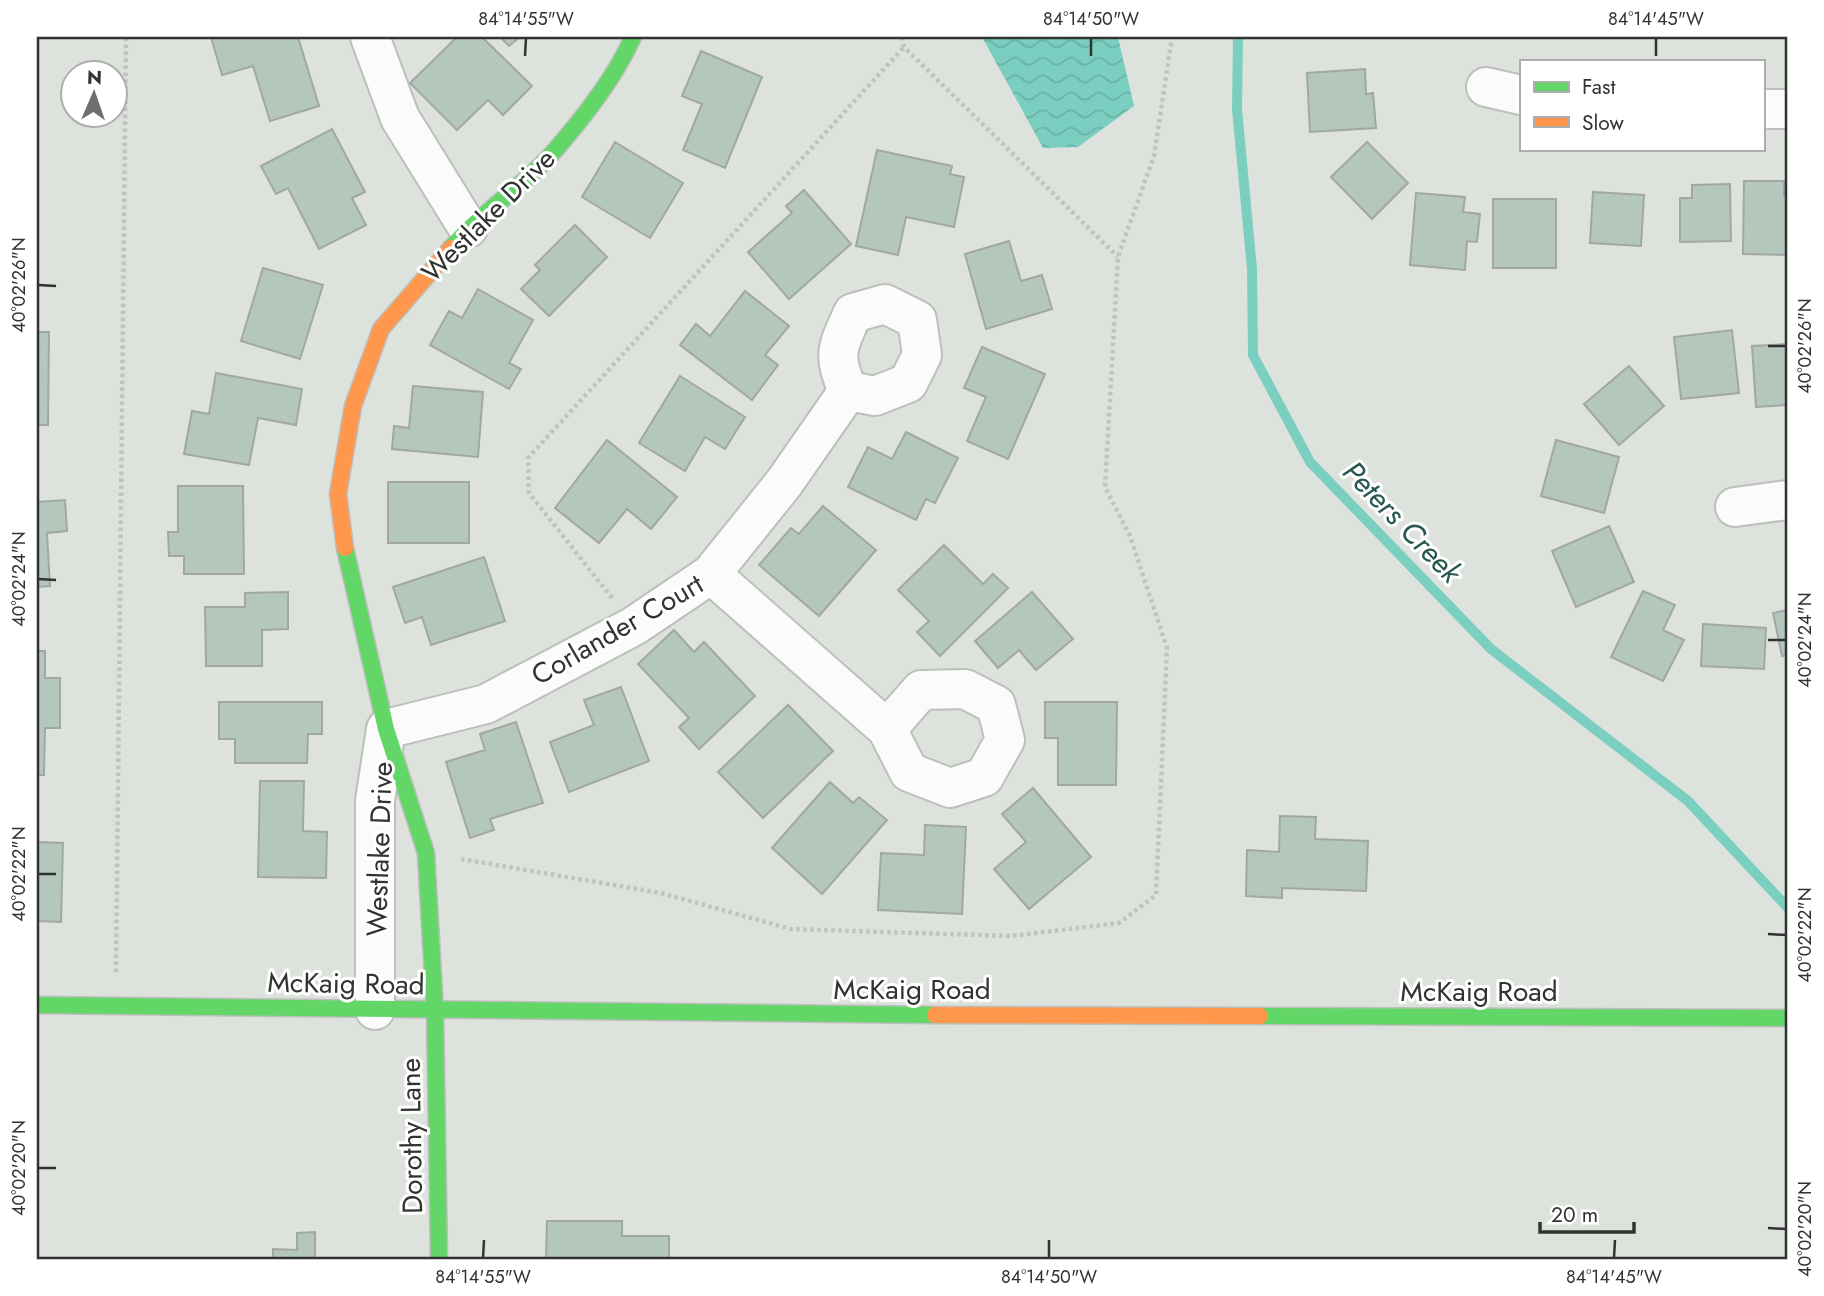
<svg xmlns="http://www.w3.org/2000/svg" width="1824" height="1296" font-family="Jost,sans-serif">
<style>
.water{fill:url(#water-waves)}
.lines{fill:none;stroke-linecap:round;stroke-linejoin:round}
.stream{stroke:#7bcfc1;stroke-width:10}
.building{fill:#b4c7bc;stroke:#a3a7a3;stroke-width:2}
.street-casing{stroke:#bcbfbb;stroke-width:42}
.fast-casing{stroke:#bcbfbb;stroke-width:19}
.slow-casing{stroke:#bcbfbb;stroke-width:19}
.path{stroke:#c1c3c1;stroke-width:4.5;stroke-dasharray:3.5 3.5;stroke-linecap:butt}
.street{stroke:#fafbfa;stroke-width:38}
.fast{stroke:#63d668;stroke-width:16}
.slow{stroke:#ff974d;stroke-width:16}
.ticks{fill:none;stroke:#30332f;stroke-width:2.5}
.labels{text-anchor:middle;stroke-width:6;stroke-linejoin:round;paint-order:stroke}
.street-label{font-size:28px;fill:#30332f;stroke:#fff}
.water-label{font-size:30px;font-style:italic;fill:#265850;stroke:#fff}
.neatline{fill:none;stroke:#30332f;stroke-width:2.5}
.ticks-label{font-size:18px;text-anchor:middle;fill:#30332f}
</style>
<defs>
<pattern id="water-waves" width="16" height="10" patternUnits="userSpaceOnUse" patternTransform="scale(1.75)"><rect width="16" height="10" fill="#7bcfc1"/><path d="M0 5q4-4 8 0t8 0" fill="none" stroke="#6bb2a6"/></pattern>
</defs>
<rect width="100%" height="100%" fill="#dde2dc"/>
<polygon class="water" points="982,37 1118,37 1134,106 1078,147 1043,148"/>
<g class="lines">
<polyline class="stream" points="1238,37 1237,109 1252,269 1253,355 1310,462 1491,649 1688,801 1787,907"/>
</g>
<g class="building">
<polygon points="211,37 298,37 319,106 270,121 253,66 222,75"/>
<polygon points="457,37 482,37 532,86 503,115 488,100 457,130 410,83"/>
<polygon points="500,37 520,37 509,46"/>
<polygon points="701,51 762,77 725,168 683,150 702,104 682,96"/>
<polygon points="1365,69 1366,94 1373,93 1376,128 1310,132 1307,73"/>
<polygon points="332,129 365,192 352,198 366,225 319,249 288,188 276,194 261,166"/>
<polygon points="615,142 683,183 650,238 582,197"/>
<polygon points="1367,142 1408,183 1372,219 1331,177"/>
<polygon points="877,150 952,166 950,174 964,177 954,227 906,217 898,255 856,246"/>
<polygon points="1744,181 1784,181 1784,196 1787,196 1787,255 1743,254"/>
<polygon points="1730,184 1731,241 1680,242 1680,198 1692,198 1692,185"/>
<polygon points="804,190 851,244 789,299 748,252 792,213 786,206"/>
<polygon points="1593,192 1644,195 1641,246 1590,243"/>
<polygon points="1416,193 1465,197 1463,212 1480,214 1477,242 1467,241 1465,270 1410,265"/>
<rect x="1493" y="199" width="63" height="69"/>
<polygon points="575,225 607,257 549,316 521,289 540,270 535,265"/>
<polygon points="1009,241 1021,281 1042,275 1052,309 986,329 965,254"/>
<polygon points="263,268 323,285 300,359 241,341"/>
<polygon points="478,289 533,320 509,363 521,369 509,389 430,345 449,311 462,318"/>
<polygon points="745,291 789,326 765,355 778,365 752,400 680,345 696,324 710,336"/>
<polygon points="1732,330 1739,393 1681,399 1674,337"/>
<polygon points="37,332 49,332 48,425 37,425"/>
<polygon points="1787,344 1787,405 1756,407 1752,346"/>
<polygon points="982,347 1045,374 1008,459 967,441 986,397 964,388"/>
<polygon points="1629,366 1664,406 1619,445 1584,404"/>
<polygon points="216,373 302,389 296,425 258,418 249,465 184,454 192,411 209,414"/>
<polygon points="680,376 745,417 725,449 705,437 685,471 639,443"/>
<polygon points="413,386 483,392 478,457 392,449 394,426 409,428"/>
<polygon points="906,432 958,458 935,503 926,499 916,520 848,487 868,447 892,459"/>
<polygon points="607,440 677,497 651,529 627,509 599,543 555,508"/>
<polygon points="1556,440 1619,457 1604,513 1541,496"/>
<rect x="388" y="482" width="81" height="61"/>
<polygon points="178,486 243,486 244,574 184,574 184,556 169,556 168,532 178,532"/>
<polygon points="65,500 67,531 47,533 50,586 37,587 37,502"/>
<polygon points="823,506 876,550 819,616 759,565 791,528 799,534"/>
<polygon points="1609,526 1634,582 1576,607 1552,551"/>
<polygon points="944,545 983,584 993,574 1008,588 940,656 917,632 929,621 898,590"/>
<polygon points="484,557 505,621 431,645 422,617 405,623 393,587"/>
<polygon points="1643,591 1675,605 1663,630 1684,640 1663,681 1611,657"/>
<polygon points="288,592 288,629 262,630 262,666 206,666 205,607 245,607 245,593"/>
<polygon points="1032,592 1073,639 1036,670 1019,650 998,668 975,641"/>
<polygon points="1787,610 1787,655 1782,656 1773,613"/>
<polygon points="1703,624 1766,628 1764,669 1701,666"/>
<polygon points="674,630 694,652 704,642 755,696 699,749 679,727 689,718 638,664"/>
<polygon points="37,651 45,651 45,678 60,678 60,728 45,728 44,775 37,775"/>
<polygon points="621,687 649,761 569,792 550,742 594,725 584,700"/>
<polygon points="219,702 322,702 322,734 308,734 307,763 235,763 235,739 219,739"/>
<polygon points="1045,702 1117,702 1116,785 1058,785 1058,738 1045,738"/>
<polygon points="788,705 833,751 763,818 718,772"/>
<polygon points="516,722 543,803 490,819 494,830 470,838 446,762 485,750 480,734"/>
<polygon points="260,781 304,781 303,831 327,832 326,878 258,877"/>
<polygon points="830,782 853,803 859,797 887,820 822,894 772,848"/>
<polygon points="1033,788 1091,857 1029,909 994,869 1026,842 1002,814"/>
<polygon points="1280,816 1316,817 1315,839 1368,841 1366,891 1282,888 1282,898 1246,896 1247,850 1279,852"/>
<polygon points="925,825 966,827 962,914 878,910 881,853 924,855"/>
<polygon points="37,842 63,843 61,922 37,921"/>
<polygon points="547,1221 622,1221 622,1236 669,1236 669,1259 546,1259"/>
<polygon points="315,1232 315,1259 273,1259 273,1249 297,1250 297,1233"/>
</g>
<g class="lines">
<defs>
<g id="street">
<polyline points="370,37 400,118 468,228"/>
<polyline points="1486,87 1521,95"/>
<polyline points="1763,109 1787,109"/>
<polyline points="1735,507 1787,500"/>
<polyline points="711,574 887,729 909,772 950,788 984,777 1005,740 996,705 965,689 921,690 887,729"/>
<path d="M 375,1010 L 375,801 L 386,729 L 486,704 L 634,626 L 711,574 L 784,483 L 848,391 L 875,396 L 908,383 L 922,355 L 917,320 L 885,304 L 853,313 C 837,348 832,354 848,391"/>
</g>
<g id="fast">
<path d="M 451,248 C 480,214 519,189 550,156 C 581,121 614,80 633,37"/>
<polyline points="345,548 386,729 426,853 435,1012 439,1259"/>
<polyline points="37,1005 935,1015"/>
<polyline points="1260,1016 1787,1018"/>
</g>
<g id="slow">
<polyline points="345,548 338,494 353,406 381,329 451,248"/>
<polyline points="935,1015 1260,1016"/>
</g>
</defs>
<use href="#street" class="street-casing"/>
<use href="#fast" class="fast-casing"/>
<use href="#slow" class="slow-casing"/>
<g class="path">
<polyline points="902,37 904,47 1118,257"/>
<polyline points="612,598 529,493 528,458 904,47"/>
<polyline points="461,859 661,893 791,929 1011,936 1119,923 1156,895 1167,648 1130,536 1105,487 1118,257 1154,156 1172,37"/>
<polyline points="116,972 126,37"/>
</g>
<use href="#street" class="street"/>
<use href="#fast" class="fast"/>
<use href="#slow" class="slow"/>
</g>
<path class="ticks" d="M 525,56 L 526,38M 1091,56 L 1091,38M 1656,56 L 1656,38M 38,285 L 56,286M 1768,346 L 1786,346M 38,579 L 56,580M 1768,640 L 1786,640M 38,874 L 56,874M 1768,934 L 1786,935M 38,1168 L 56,1168M 1768,1228 L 1786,1229M 483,1258 L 484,1240M 1049,1258 L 1049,1240M 1614,1258 L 1615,1240"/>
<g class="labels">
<g class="street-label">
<text transform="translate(488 215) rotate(-45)" y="10">Westlake Drive</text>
<text transform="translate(617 629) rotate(-30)" y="10">Corlander Court</text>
<text transform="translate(379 849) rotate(-88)" y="10">Westlake Drive</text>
<text transform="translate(346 983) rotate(1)" y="10">McKaig Road</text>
<text x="912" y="999">McKaig Road</text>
<text x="1479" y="1001">McKaig Road</text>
<text transform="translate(411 1136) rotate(-91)" y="10">Dorothy Lane</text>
</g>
<g class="water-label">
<text transform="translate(1402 522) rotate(46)" y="10">Peters Creek</text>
</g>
</g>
<rect width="1824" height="1296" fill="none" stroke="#ffffff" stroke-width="77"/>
<rect x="1520" y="60" width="245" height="91" fill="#ffffff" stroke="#acadac" stroke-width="2"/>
<rect x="1534" y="82" width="35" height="10" fill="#63d668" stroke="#acadac" stroke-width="2"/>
<text x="1582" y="94" font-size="21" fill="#30332f">Fast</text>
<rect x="1534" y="117" width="35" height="10" fill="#ff974d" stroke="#acadac" stroke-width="2"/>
<text x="1582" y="130" font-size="21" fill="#30332f">Slow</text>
<g transform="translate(94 94) rotate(2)"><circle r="33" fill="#ffffff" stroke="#acadac" stroke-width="2"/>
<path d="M0-5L12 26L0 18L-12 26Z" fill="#6d706c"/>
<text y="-10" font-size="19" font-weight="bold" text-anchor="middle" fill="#30332f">N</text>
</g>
<path d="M1540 1222v10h94v-10" fill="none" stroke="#30332f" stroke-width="3.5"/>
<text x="1551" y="1222" font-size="21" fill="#30332f" stroke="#ffffff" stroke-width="5" paint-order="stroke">20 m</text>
<rect x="38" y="38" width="1748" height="1220" class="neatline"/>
<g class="ticks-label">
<text x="526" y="25">84°14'55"W</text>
<text x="1091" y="25">84°14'50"W</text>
<text x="1656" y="25">84°14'45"W</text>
<text transform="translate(19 285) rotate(-90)" y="6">40°02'26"N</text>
<text transform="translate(1805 346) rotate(-90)" y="6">40°02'26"N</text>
<text transform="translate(19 579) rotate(-90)" y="6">40°02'24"N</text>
<text transform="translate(1805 640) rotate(-90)" y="6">40°02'24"N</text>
<text transform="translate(19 874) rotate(-90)" y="6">40°02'22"N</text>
<text transform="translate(1805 935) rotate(-90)" y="6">40°02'22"N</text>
<text transform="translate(19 1168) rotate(-90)" y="6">40°02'20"N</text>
<text transform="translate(1805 1229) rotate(-90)" y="6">40°02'20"N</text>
<text x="483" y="1283">84°14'55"W</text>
<text x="1049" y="1283">84°14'50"W</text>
<text x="1614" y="1283">84°14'45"W</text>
</g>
</svg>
